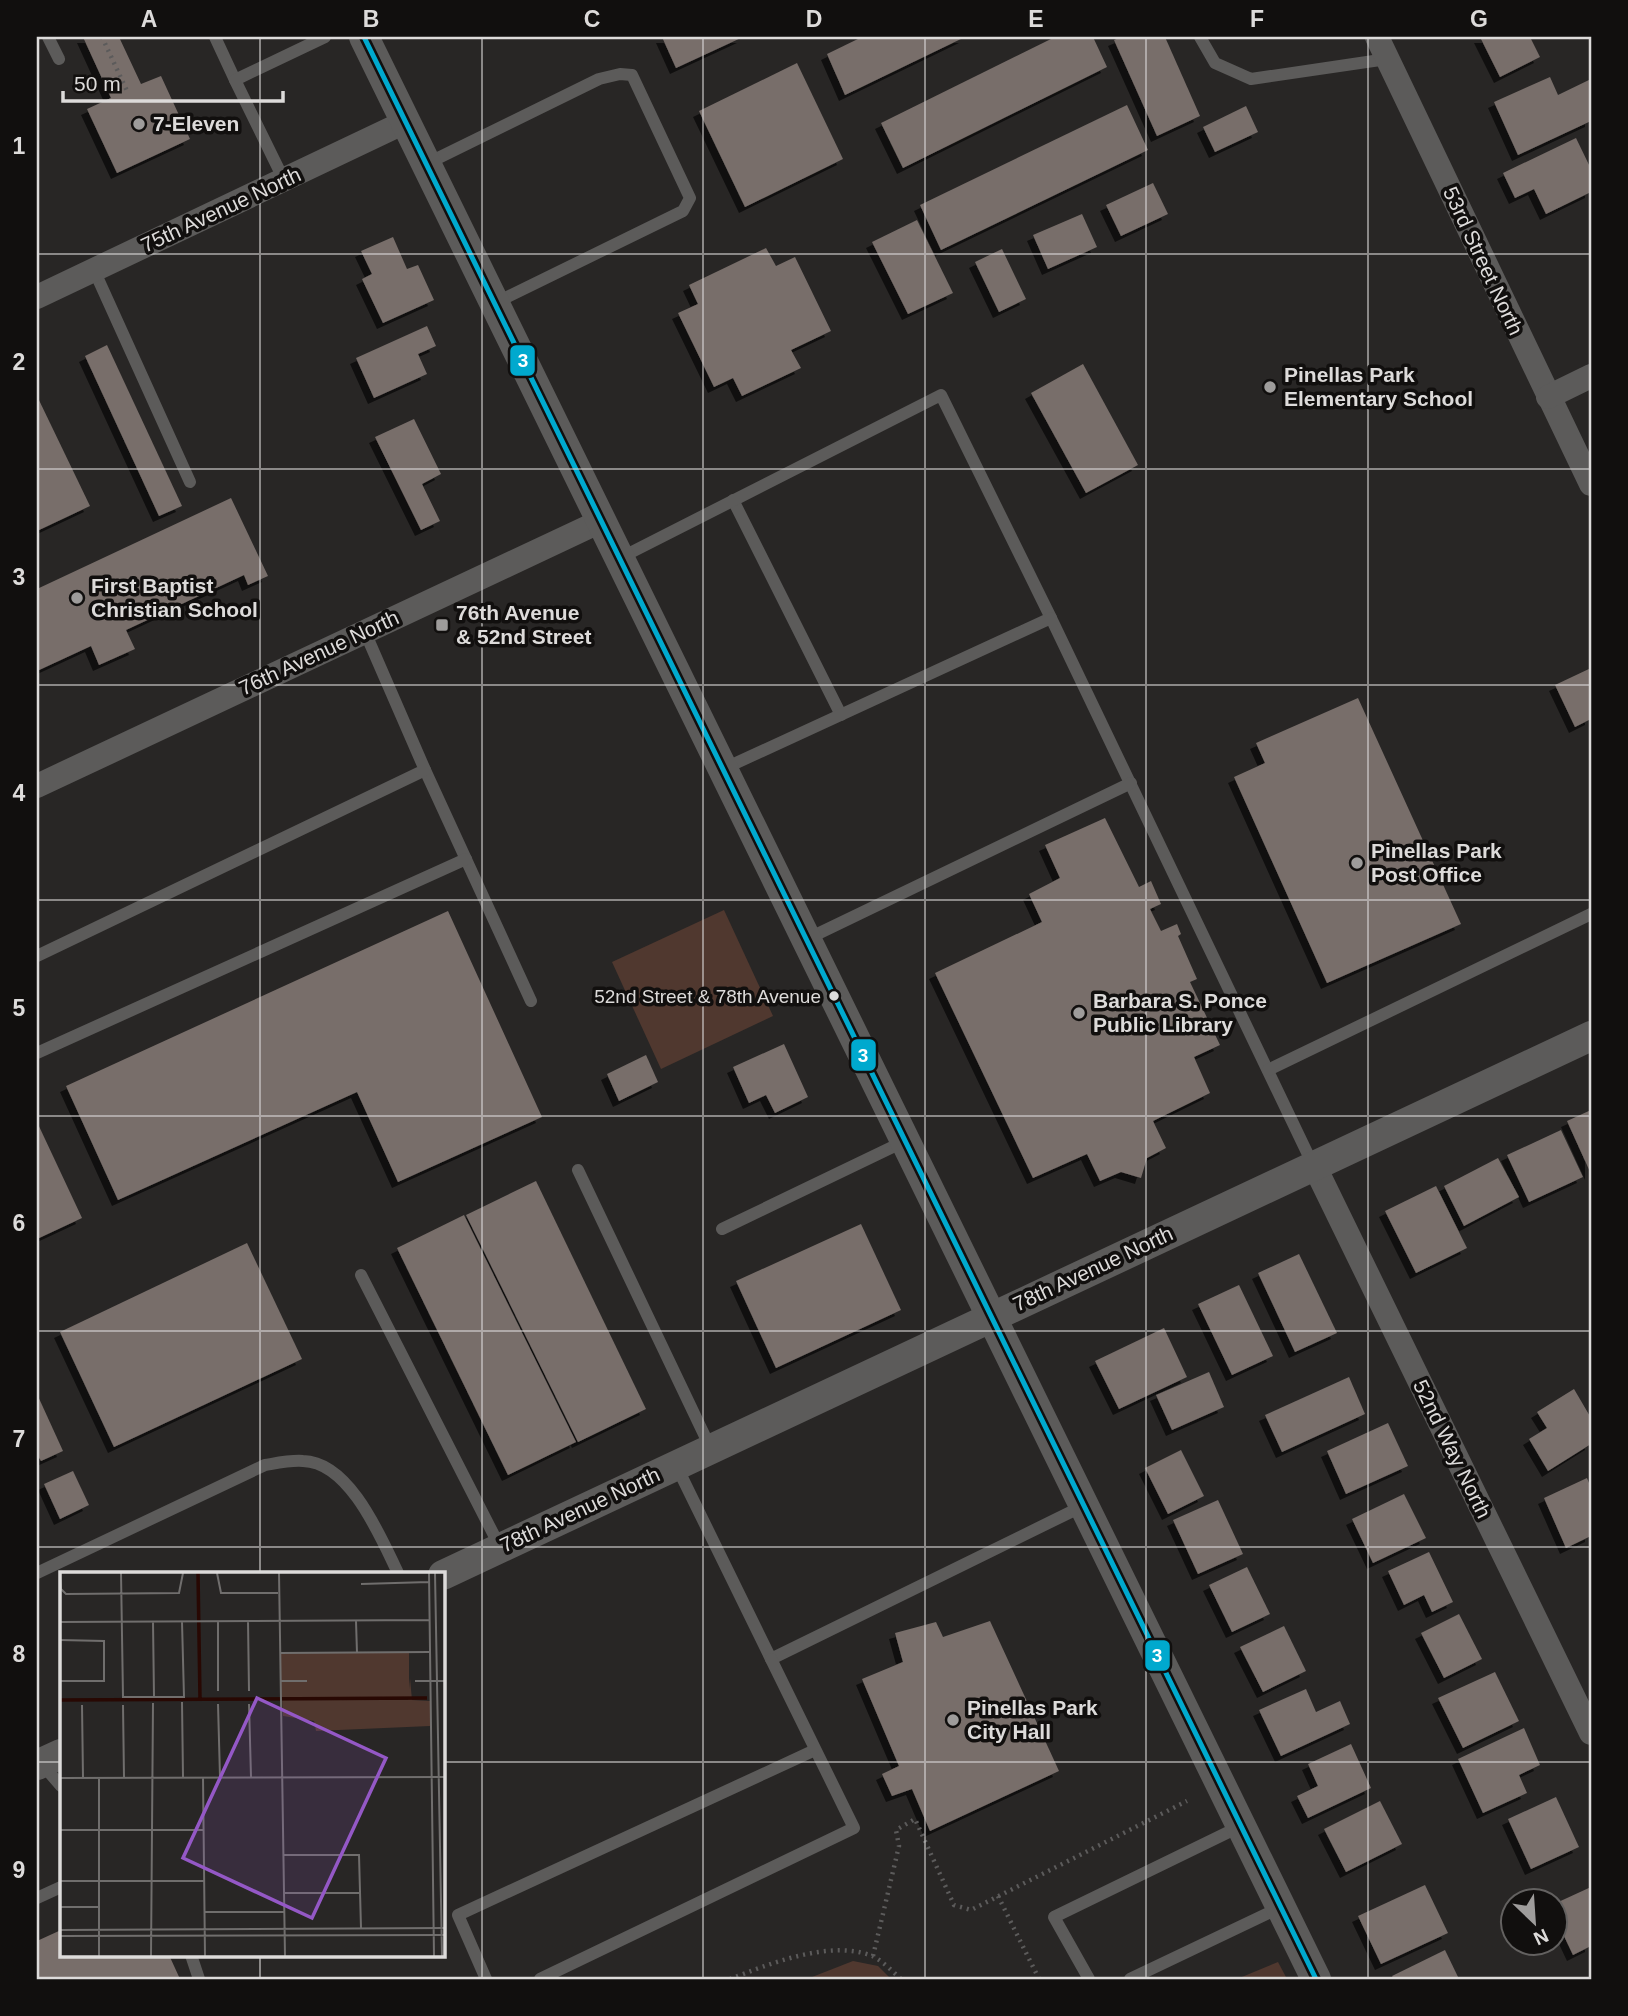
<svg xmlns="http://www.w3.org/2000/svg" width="1628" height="2016" font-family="Helvetica,sans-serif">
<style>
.green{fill:#50382f}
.building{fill:#786e6a;filter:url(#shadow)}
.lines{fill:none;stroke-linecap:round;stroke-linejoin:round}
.path{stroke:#5c5b5b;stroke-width:4.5;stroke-dasharray:2 5;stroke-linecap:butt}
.service{stroke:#5c5b5a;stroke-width:12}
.minor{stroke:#5c5b5a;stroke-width:24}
.tertiary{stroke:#5c5b5a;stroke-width:30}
.bus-1-casing{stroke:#110f0e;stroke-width:10}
.bus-1{stroke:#00a9ce;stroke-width:5}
.grid{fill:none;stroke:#dddbda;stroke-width:2;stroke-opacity:0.55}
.poi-dot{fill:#9e9c9b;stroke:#110f0e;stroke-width:2.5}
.bus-dot{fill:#dddbda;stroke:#110f0e;stroke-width:2.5}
.labels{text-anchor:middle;stroke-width:7;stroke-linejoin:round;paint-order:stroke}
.bus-label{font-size:19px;fill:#dddbda;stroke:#110f0e;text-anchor:end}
.poi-label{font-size:21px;font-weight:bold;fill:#dddbda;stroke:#110f0e;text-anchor:start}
.street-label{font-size:21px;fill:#dddbda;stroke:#110f0e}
.inset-river{fill:none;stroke:#280803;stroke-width:3.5}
.inset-road{fill:none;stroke:#706e6d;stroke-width:2}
.view{fill:#9458c6;fill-opacity:0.15;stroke:#9458c6;stroke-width:3.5}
.inset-edge{fill:none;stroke:#dddbda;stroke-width:3.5}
.line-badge{stroke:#110f0e;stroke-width:2.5}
.badge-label{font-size:19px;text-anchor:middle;font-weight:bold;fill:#fff}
.neatline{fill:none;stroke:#dddbda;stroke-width:2.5}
.grid-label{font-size:23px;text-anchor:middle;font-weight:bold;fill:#dddbda}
</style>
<defs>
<filter id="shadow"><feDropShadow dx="-6" dy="6" stdDeviation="0" flood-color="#0009"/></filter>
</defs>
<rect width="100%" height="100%" fill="#282625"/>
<g class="green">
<polygon points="724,910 773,1016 661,1069 612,962"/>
<polygon points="853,1961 878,1966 891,1979 807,1979"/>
<polygon points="1278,1962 1287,1979 1237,1979"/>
</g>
<g class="building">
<polygon points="83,37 119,37 141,84 161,76 190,139 117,173 87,109 111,98"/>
<polygon points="662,37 743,37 676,68"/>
<polygon points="862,37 965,37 845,95 827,54"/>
<polygon points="1055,37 1093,37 1107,67 903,168 881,123"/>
<polygon points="1121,37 1165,37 1200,116 1157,136 1114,40"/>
<polygon points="1480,37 1530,37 1540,57 1500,77"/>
<polygon points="797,63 843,159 745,207 699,111"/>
<polygon points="1550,77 1558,95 1591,79 1591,121 1518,155 1494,102"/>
<polygon points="1127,105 1148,150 941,250 920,205"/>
<polygon points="1246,106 1258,132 1215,152 1203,127"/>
<polygon points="1576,138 1591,169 1591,192 1546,214 1534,189 1515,198 1503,173"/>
<polygon points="1153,183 1168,214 1121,236 1106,205"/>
<polygon points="1082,214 1097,247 1048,269 1033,235"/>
<polygon points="917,220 953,293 908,314 872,242"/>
<polygon points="393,237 407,269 418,265 434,300 383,323 362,279 372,274 361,251"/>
<polygon points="766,248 776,266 795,257 831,331 791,350 801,368 742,396 733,378 714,387 678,313 698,304 689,285"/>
<polygon points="1002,249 1026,299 999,312 975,262"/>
<polygon points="427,326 436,346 418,354 427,374 374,398 356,358"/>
<polygon points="107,345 182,506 159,516 85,356"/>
<polygon points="1083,364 1138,465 1086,493 1031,393"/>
<polygon points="37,396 90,506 37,531"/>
<polygon points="414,419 441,474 422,484 440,521 421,530 375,437"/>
<polygon points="231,498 268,576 248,585 244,575 126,630 135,649 99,665 91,646 37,671 37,589"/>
<polygon points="1591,668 1591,719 1575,727 1555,685"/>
<polygon points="1358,698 1461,924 1327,983 1234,777 1265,763 1256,743"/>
<polygon points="1105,818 1139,887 1151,881 1161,904 1150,909 1161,931 1177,924 1181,934 1178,936 1197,979 1190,982 1220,1045 1194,1057 1210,1093 1153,1121 1166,1148 1147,1158 1141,1178 1121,1172 1100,1181 1087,1154 1033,1178 935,973 1042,922 1029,894 1060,878 1045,845"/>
<polygon points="448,911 542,1117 398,1182 357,1092 118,1200 66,1086"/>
<polygon points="784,1044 808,1097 775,1113 766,1095 749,1103 733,1067"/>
<polygon points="646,1055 658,1082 619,1101 607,1074"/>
<polygon points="1591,1110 1591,1174 1567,1121"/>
<polygon points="37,1122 82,1218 37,1239"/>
<polygon points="1561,1130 1583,1177 1529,1202 1507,1155"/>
<polygon points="1498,1158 1519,1197 1464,1226 1444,1186"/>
<polygon points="536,1181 646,1409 578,1442 466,1215"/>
<polygon points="1436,1186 1467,1248 1416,1273 1385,1211"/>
<polygon points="464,1215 576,1442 508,1475 397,1248"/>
<polygon points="861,1224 901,1310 776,1368 736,1281"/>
<polygon points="247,1243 302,1359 114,1447 60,1332"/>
<polygon points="1299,1254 1337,1333 1295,1352 1258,1273"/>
<polygon points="1239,1285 1273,1356 1232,1375 1198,1304"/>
<polygon points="1164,1328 1187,1377 1119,1409 1095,1361"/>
<polygon points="1209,1372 1224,1407 1172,1430 1156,1395"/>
<polygon points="1349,1377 1365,1414 1282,1452 1265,1415"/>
<polygon points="1574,1389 1591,1418 1591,1444 1548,1471 1529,1439 1547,1428 1537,1412"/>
<polygon points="37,1394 63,1451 41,1461 37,1454"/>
<polygon points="1388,1423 1408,1466 1346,1494 1327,1451"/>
<polygon points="1181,1450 1204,1496 1168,1514 1145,1468"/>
<polygon points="73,1471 89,1505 60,1519 44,1484"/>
<polygon points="1587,1478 1591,1488 1591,1536 1566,1548 1544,1498"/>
<polygon points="1404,1494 1426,1538 1373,1563 1352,1519"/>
<polygon points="1218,1500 1243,1554 1198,1574 1173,1520"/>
<polygon points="1429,1552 1453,1602 1432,1612 1424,1595 1404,1605 1388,1571"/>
<polygon points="1247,1567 1270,1614 1232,1632 1209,1585"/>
<polygon points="1459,1614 1482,1659 1444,1678 1421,1633"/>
<polygon points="990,1621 1059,1771 930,1831 912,1789 892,1796 882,1774 899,1766 862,1679 903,1662 895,1633 936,1622 943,1637"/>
<polygon points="1284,1626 1306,1671 1263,1692 1240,1647"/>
<polygon points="1495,1672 1519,1721 1463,1748 1438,1698"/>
<polygon points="1306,1689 1316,1712 1340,1701 1350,1724 1281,1756 1259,1710"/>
<polygon points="1524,1728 1540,1765 1519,1775 1527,1793 1483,1813 1458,1759"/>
<polygon points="1351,1744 1371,1788 1308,1818 1297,1796 1318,1786 1308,1764"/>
<polygon points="1556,1797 1579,1847 1531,1869 1508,1819"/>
<polygon points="1380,1801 1402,1844 1346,1872 1324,1829"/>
<polygon points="1425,1885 1448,1933 1381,1964 1358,1916"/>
<polygon points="1591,1887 1591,1946 1573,1955 1554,1915 1554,1904"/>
<polygon points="61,1930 61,1955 169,1955 180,1979 37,1979 37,1941"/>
<polygon points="1445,1950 1459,1979 1394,1979 1392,1976"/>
</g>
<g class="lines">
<g class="path">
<polyline points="102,37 127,91"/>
<polyline points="998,1896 1039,1979"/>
<polyline points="873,1956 899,1846 896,1830 915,1819 954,1905 971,1910 1187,1801"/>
<path d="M 730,1979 C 769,1964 831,1939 872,1956 C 882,1960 893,1972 901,1979"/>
</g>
<g class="service">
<polyline points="48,37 59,59"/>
<polyline points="215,37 235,80"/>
<polyline points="1200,37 1215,63 1251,79 1387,59"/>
<polyline points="426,164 599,79 620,74 632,75 690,198 683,211 495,303"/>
<polyline points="284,180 235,80 325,37"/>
<polyline points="94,270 190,482"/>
<polyline points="733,500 841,715"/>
<polyline points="620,558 941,395 1051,618"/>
<polyline points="723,769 1051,618 1313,1165"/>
<polyline points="425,770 531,1001"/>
<polyline points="807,939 1131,783"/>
<polyline points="37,956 425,770 365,632"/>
<polyline points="37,1053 466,859"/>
<polyline points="1268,1070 1591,914"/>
<polyline points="578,1170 711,1449"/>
<polyline points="722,1229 905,1141"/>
<polyline points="361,1275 500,1547"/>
<polyline points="676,1465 771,1659 1083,1506"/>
<path d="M 37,1573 L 265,1465 C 277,1463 291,1460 303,1461 C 350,1462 381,1538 398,1573"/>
<polyline points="41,1763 61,1786"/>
<polyline points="37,1898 61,1887"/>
<polyline points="191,1955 199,1979"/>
<polyline points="486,1979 458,1915 815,1750"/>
<polyline points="540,1979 854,1828 771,1659"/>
<polyline points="1089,1979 1054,1917 1241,1826"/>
<polyline points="1130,1979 1281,1907"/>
</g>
<g class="minor">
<polyline points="1377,37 1591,484"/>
<polyline points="37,297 405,122"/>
<polyline points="1548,397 1591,376"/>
<polyline points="37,786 601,521"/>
<polyline points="1314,1165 1591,1733"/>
</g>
<g class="tertiary">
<polyline points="364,37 1316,1979"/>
<polyline points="443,1575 1591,1036"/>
<polyline points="37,1765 61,1754"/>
</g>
<defs>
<polyline id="bus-1" points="364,37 1316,1979"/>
</defs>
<use href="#bus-1" class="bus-1-casing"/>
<use href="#bus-1" class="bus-1"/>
</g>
<path class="grid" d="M 260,37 L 260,1573M 482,37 L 482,1979M 703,37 L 703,1979M 925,37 L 925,1979M 1146,37 L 1146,1979M 1368,37 L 1368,1979M 37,254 L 1591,254M 37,469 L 1591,469M 37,685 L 1591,685M 37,900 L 1591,900M 37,1116 L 1591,1116M 37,1331 L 1591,1331M 37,1547 L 1591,1547M 37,1762 L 61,1762M 443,1762 L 1591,1762M 260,1955 L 260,1979"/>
<g class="poi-dot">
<circle cx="139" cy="124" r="7"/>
<circle cx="1270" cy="387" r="7"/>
<circle cx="77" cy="598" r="7"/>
<rect x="435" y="618" width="14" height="14" rx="3.5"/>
<circle cx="1357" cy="863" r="7"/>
<circle cx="1079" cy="1013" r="7"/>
<circle cx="953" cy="1720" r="7"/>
</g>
<circle class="bus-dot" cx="834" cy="996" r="6"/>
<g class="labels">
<g class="bus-label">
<text x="821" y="1003">52nd Street &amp; 78th Avenue</text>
</g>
<g class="poi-label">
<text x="153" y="131">7-Eleven</text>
<text x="1284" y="382">Pinellas Park<tspan x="1284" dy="24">Elementary School</tspan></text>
<text x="91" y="593">First Baptist<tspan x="91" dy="24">Christian School</tspan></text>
<text x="456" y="620">76th Avenue<tspan x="456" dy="24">&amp; 52nd Street</tspan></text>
<text x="1371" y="858">Pinellas Park<tspan x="1371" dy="24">Post Office</tspan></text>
<text x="1093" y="1008">Barbara S. Ponce<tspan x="1093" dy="24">Public Library</tspan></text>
<text x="967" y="1715">Pinellas Park<tspan x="967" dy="24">City Hall</tspan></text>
</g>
<g class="street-label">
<text transform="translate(221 210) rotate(-25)" y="7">75th Avenue North</text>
<text transform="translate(1483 261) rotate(65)" y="7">53rd Street North</text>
<text transform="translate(319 653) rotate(-25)" y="7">76th Avenue North</text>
<text transform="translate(1093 1269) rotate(-25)" y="7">78th Avenue North</text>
<text transform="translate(1452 1449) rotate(64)" y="7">52nd Way North</text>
<text transform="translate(580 1510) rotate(-25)" y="7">78th Avenue North</text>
</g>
</g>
<g transform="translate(60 1572)">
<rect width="385" height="385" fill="#282625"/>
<path d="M 220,81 L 349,81 L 349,127 L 220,125 ZM 350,106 L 352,128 L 370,129 L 370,154 L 256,159 L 254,149 L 223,144 L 222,127 L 348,128 Z" fill="#50382f"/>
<path class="inset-river" d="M 138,1 L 140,127M 0,128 L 367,126"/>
<path class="inset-road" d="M 61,1 L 63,125 L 124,125 L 122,50M 157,1 L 161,21 L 218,21M 219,1 L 225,384M 369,1 L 374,384M 375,1 L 382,384M 0,3 L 1,17 L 6,22 L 119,21 L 123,1M 301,12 L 369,10M 188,49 L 189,119M 296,49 L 297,81M 0,50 L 369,48M 93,50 L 94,125M 158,50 L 158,119M 0,68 L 44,69 L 44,109 L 0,109M 220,81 L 369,80M 220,109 L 247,109M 355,109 L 385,109M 122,130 L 123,205M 158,132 L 160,205M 189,132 L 191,205M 22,133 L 23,206M 63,133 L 64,206M 143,205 L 145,384M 0,206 L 385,205M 39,206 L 39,384M 0,258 L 144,258M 223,283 L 299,283 L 301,356M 0,309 L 144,309M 225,321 L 300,321M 0,335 L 39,335M 144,340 L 224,340M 0,358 L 385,356M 0,364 L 385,363M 91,384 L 93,131"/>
<path class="view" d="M 197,126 L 326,186 L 252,346 L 123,286 Z"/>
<rect width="385" height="385" class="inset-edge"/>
</g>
<g class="line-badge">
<rect x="509" y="344" width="27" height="33" rx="7" fill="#00a9ce"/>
<rect x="850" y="1038" width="27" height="34" rx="7" fill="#00a9ce"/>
<rect x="1144" y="1639" width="27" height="33" rx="7" fill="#00a9ce"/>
</g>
<g class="badge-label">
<text x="523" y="367">3</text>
<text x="863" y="1062">3</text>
<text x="1157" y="1662">3</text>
</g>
<rect width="1628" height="2016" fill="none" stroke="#110f0e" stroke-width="77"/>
<g transform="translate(1534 1922) rotate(155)"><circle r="33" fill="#110f0e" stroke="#636160" stroke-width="2"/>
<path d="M0-5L12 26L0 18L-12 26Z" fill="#9e9c9b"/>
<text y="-10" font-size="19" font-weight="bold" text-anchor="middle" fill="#dddbda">N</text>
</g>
<path d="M63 91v10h220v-10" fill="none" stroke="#dddbda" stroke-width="3.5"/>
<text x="74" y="91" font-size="21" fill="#dddbda" stroke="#110f0e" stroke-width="5" paint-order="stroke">50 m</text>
<rect x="38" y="38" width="1552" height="1940" class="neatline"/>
<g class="grid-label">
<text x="149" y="27">A</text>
<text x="371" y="27">B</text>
<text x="592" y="27">C</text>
<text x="814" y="27">D</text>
<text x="1036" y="27">E</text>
<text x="1257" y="27">F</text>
<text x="1479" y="27">G</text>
<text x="19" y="154">1</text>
<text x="19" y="370">2</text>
<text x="19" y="585">3</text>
<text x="19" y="801">4</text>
<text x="19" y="1016">5</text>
<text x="19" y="1231">6</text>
<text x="19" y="1447">7</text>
<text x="19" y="1662">8</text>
<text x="19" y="1878">9</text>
</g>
</svg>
